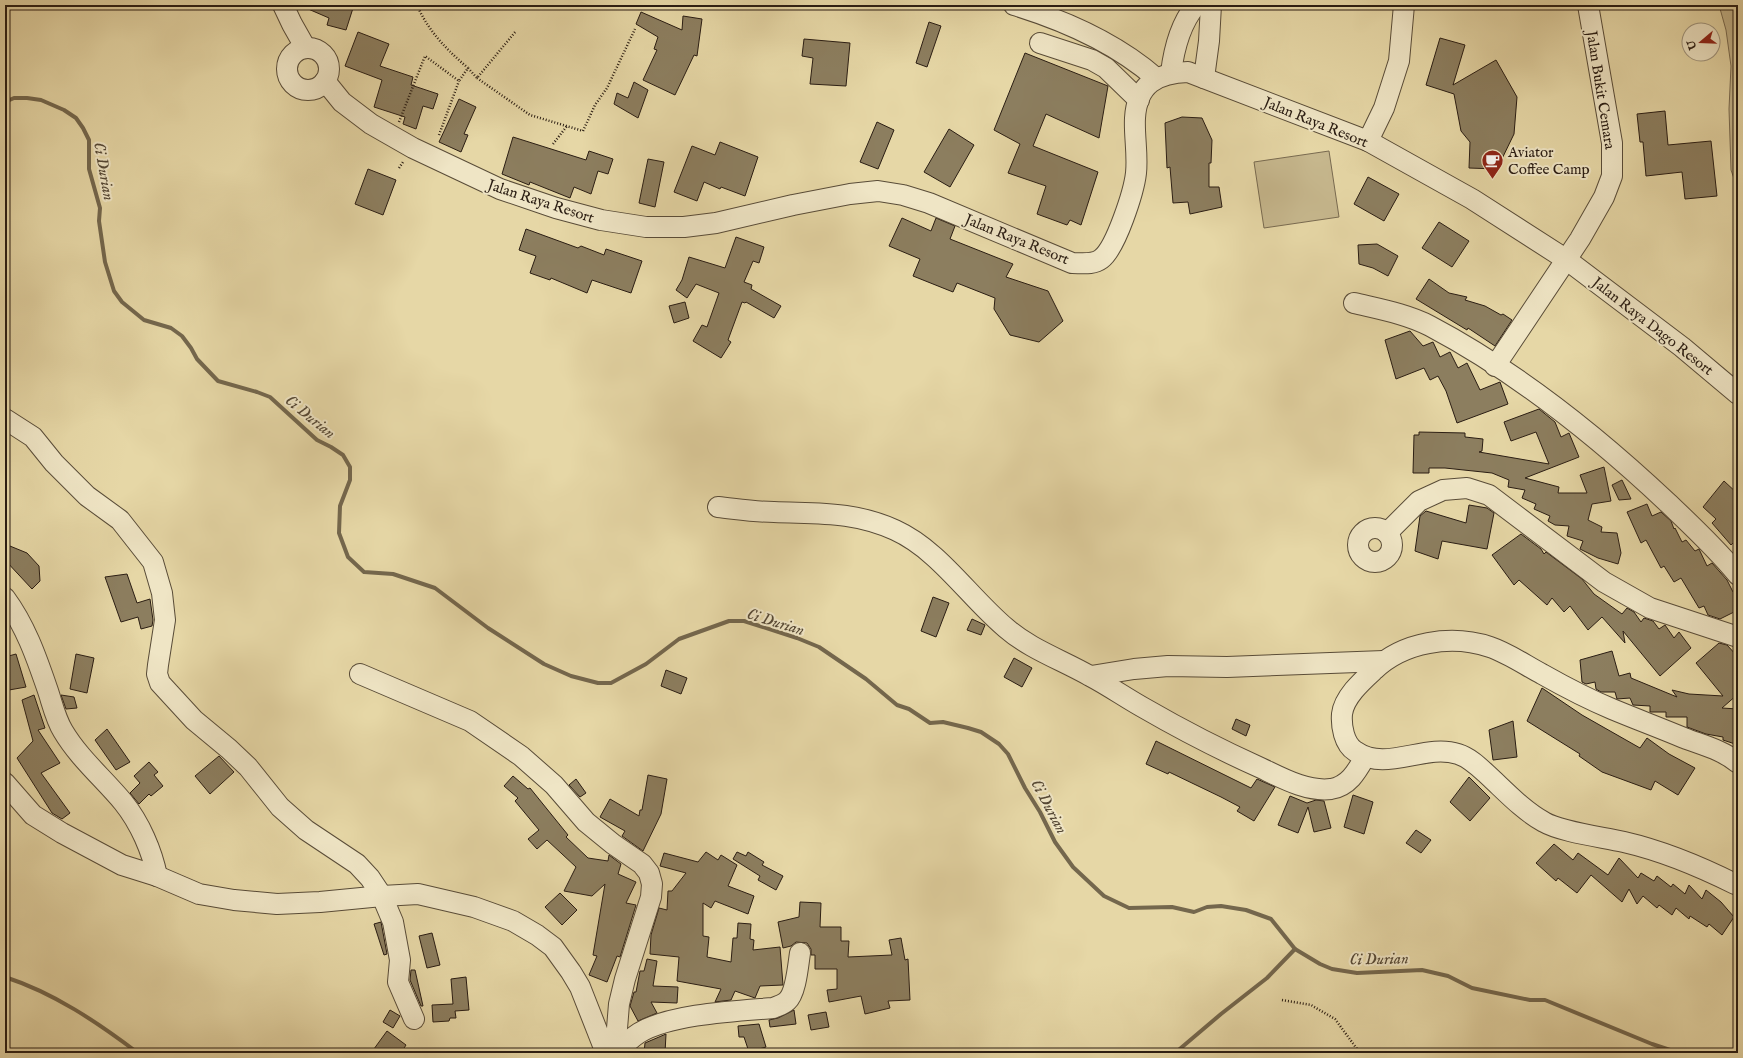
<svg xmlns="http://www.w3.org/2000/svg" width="1743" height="1058" font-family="'IM FELL English',serif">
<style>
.green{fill:#c6b78d;stroke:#786a50}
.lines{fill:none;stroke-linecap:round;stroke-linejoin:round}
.stream{stroke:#74674d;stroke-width:4}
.building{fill:#8c7e5f;stroke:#2a1d13}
.minor-casing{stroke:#594c38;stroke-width:22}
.path{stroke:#2a1d13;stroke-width:2.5;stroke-dasharray:1 2;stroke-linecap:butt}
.minor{stroke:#efe5c5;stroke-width:20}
.labels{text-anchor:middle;stroke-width:4;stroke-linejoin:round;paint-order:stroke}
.street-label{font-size:15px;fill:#2a1d13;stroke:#efe5c5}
.poi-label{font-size:15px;fill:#2a1d13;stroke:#efe5c5;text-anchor:start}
.water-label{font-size:16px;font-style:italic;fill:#554835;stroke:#efe5c5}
</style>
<rect width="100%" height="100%" fill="#e6d7a6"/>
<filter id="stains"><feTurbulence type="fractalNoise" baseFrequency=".005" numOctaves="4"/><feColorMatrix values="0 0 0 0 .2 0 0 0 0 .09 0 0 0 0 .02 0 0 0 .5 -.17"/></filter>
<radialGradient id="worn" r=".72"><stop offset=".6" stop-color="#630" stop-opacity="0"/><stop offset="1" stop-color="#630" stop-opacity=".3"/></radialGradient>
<g class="green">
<polygon points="1719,5 1738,5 1738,190 1731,170 1729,109 1731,66 1726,30"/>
<polygon points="1329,151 1339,217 1264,228 1254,162"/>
</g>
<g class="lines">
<g class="stream">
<polyline points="5,102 14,98 27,98 41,100 64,110 76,118 83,128 89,140 89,169 100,208 99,221 105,262 114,291 122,302 144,320 171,328 182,336 191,348 197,359 218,381 257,392 270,397 317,440 331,447 343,455 350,467 350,480 340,506 339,533 348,557 364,572 393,574 435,588 488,628 544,664 571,676 598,683 611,683 646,664 679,639 729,621 744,621 797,638 819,647 866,679 897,705 909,709 930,723 943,722 968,728 981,732 999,744 1008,754 1025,788 1040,812 1055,842 1073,867 1104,896 1129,908 1172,907 1194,912 1207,907 1221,906 1246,910 1271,919 1295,949 1320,964 1332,969 1357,973 1422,970 1448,976 1472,988 1530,1000 1545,1000 1652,1044 1679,1053"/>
<path d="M 5,977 C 54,993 97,1022 138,1053"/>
<polyline points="1175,1053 1221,1014 1267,978 1295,949"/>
<polyline points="1731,1053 1738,1047"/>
</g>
</g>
<g class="building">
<polygon points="299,5 354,5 346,30 327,25 329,18"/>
<polygon points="641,12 682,30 683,16 702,19 697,56 694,55 675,95 643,80 657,50 654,49 658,37 636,24"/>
<polygon points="929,22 941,26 927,67 916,63"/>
<polygon points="358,32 389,44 380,66 413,77 411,85 438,94 433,109 423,106 416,129 403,124 405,117 374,107 382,80 345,66"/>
<polygon points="1440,38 1465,45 1453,85 1496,60 1517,97 1514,134 1497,169 1469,168 1470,142 1461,131 1454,94 1426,85"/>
<polygon points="804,39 850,43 846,86 810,84 813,58 802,56"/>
<polygon points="1025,53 1108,86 1099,138 1046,114 1033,146 1098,172 1081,225 1070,220 1067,225 1037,214 1046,186 1008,173 1020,144 994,130"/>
<polygon points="634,82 648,90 638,118 614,104 617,93 628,98"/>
<polygon points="459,99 476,107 464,134 468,135 461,152 439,142"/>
<polygon points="1665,111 1668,145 1711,141 1717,196 1685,199 1682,172 1646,176 1643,142 1640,142 1637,114"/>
<polygon points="1182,117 1202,118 1212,140 1211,163 1209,163 1209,187 1219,187 1222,207 1190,214 1188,202 1173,203 1170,167 1167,168 1165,123"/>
<polygon points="877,122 894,130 878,169 860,162"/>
<polygon points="949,129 974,145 950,187 924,172"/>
<polygon points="513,137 586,160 589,151 613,159 608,174 598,171 591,194 574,187 570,198 530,182 529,185 502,174"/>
<polygon points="720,142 758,157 745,196 721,187 720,189 704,182 697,201 674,192 692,146 715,155"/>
<polygon points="648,159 664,162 655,207 639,203"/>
<polygon points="368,169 396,180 383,215 355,204"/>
<polygon points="1368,177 1399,194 1384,221 1354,204"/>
<polygon points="902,218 931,231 936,218 955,226 950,239 1013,264 1006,277 1048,291 1063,321 1039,342 1010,335 994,309 995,298 957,283 953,292 913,276 920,259 889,246"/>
<polygon points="1439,222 1469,241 1452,267 1422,248"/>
<polygon points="526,229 578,248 581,246 604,255 606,249 642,261 631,293 592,280 587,293 551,278 550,280 530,273 536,256 519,250"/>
<polygon points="736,237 764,247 759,263 753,261 744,282 752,285 751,289 781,306 774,318 746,302 745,303 742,302 728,340 731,342 721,358 693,341 702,325 707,327 719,293 696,284 687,298 676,290 682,280 689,257 725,268"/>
<polygon points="1377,244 1398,256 1388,276 1373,268 1359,264 1358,245"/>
<polygon points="1429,279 1449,293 1467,297 1465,300 1485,306 1501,315 1503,314 1512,320 1495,346 1468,328 1467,330 1416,299"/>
<polygon points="685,302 689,318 674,323 669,306"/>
<polygon points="1410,331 1423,346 1433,342 1440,357 1450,352 1458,368 1467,363 1480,390 1500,382 1508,404 1457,423 1446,391 1438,376 1430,380 1424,368 1396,379 1385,340"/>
<polygon points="1539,409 1555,422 1561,437 1569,433 1579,457 1525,478 1559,487 1558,493 1587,493 1580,475 1604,467 1611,501 1592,504 1588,520 1602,527 1601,532 1617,533 1621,553 1618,564 1598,558 1580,549 1583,541 1567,536 1569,526 1555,525 1548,521 1550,516 1534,509 1536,504 1522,498 1525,490 1508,487 1509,480 1492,473 1445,468 1429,468 1429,473 1413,473 1414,435 1419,435 1419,432 1465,433 1465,437 1483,439 1482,451 1479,452 1549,464 1536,432 1511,441 1504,422"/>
<polygon points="1622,480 1631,499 1619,500 1612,485"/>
<polygon points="1724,481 1738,494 1738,538 1731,545 1712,523 1716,519 1703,507"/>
<polygon points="1647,504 1652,516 1661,512 1671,521 1674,529 1675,528 1682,542 1686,540 1695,551 1699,549 1707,566 1712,563 1727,580 1733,592 1738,590 1738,610 1720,619 1708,615 1704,606 1699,608 1681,578 1674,582 1664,566 1661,568 1646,540 1641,543 1627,512"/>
<polygon points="1469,505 1487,508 1494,513 1487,549 1442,541 1438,559 1415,551 1420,516 1426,511 1466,523"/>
<polygon points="1521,534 1541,549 1544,554 1546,552 1582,579 1594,594 1622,614 1627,608 1634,612 1641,622 1644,618 1653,621 1659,629 1665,625 1674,638 1679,632 1691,648 1660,676 1623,631 1625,643 1602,617 1588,630 1570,606 1564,612 1552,598 1547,605 1519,580 1514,585 1492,555"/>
<polygon points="5,544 27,553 39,566 40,581 32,589 5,560"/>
<polygon points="127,574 137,603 150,599 153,620 152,626 141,629 138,617 121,622 105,577"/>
<polygon points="933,597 949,603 936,637 921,631"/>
<polygon points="972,619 985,625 981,635 967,630"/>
<polygon points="1719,643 1727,645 1738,657 1738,694 1722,708 1738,709 1738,745 1723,740 1723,737 1706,734 1687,727 1687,717 1666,717 1666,712 1650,712 1650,706 1633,705 1630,698 1617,699 1615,692 1601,692 1596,689 1595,682 1586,684 1582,682 1580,660 1612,651 1619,676 1630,673 1631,678 1677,697 1672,690 1689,694 1723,696 1696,663"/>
<polygon points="16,654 26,687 9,690 5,675 5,657"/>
<polygon points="76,654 94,658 87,693 70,689"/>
<polygon points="1014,658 1032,668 1022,687 1004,677"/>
<polygon points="666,670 687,678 681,694 661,686"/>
<polygon points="1542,688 1582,715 1640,748 1647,738 1669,754 1695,768 1678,795 1655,781 1651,790 1602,772 1579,756 1580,754 1527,721"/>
<polygon points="34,695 45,728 38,730 60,763 41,773 70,813 62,819 52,813 17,758 33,741 22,700"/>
<polygon points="61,695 74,697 77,708 66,709"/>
<polygon points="1236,719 1250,725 1246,736 1232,729"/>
<polygon points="1513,721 1517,757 1493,760 1489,730"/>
<polygon points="107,729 130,762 116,770 95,740"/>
<polygon points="1156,741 1251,788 1257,779 1275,787 1254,821 1237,811 1240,807 1221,797 1169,772 1168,774 1146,764"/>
<polygon points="219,756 234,772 210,794 195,776"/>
<polygon points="149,762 158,772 154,775 163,786 151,796 149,794 139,804 130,793 140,783 134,776"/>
<polygon points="648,775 667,779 661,814 643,851 622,836 625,831 600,817 610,799 639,816 640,810 642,810"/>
<polygon points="513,776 528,789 530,788 568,835 566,837 588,858 608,861 609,855 621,864 618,874 636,882 626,903 636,905 620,957 617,956 607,982 589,975 597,956 593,955 605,884 592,896 564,891 576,867 547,840 537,849 528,839 539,830 515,801 518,798 504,786"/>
<polygon points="1469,777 1490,798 1470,821 1450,802"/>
<polygon points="576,779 586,793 580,797 569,785"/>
<polygon points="1353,795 1373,802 1364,834 1344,827"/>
<polygon points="1290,796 1307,803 1316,800 1324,801 1331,828 1314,832 1308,807 1298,833 1278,825"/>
<polygon points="1416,830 1431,840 1421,853 1406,843"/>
<polygon points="1554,844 1573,860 1578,853 1608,875 1619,858 1638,878 1641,873 1654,881 1657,876 1671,887 1673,884 1685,894 1689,885 1702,899 1706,890 1721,902 1734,917 1722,935 1709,924 1707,927 1690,916 1689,919 1676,908 1672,915 1659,905 1657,908 1643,896 1637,904 1629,889 1622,902 1591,875 1577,893 1558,878 1556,881 1536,863"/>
<polygon points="706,852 718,860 721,855 737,865 728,886 754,896 748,914 715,901 711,908 703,903 703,936 709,937 707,957 731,962 733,938 737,938 738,923 751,924 750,939 754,940 753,950 780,947 783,985 760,986 755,998 735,991 731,1000 715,1002 721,989 677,981 679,957 650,954 651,935 659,908 667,910 668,891 672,891 686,873 660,866 664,853 698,862"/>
<polygon points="737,852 746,856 748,852 764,862 762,865 783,876 776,890 758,880 760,876 733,859"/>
<polygon points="560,893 577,910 562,925 545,907"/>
<polygon points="800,902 821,903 820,927 841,927 841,941 849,941 848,957 892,955 889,940 901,938 905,960 908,959 910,1000 888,1001 890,1008 865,1014 861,996 829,1002 827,990 837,989 837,969 815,969 815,955 811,955 811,949 807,943 796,942 791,946 783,948 778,922 799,917"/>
<polygon points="381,922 387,954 384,955 374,924"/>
<polygon points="432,933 440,965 427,968 419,936"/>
<polygon points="647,959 657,961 653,986 678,987 677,1003 651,1002 657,1013 638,1021 630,1006 634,992 636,992 640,971 644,971"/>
<polygon points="411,970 415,970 423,1006 421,1006 410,980"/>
<polygon points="466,977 469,1010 455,1011 456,1018 450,1018 449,1021 433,1022 432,1005 453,1004 451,979"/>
<polygon points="390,1010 400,1016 393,1028 383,1022"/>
<polygon points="794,1010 796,1024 770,1027 769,1020 778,1018"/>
<polygon points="826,1012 829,1027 811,1030 808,1015"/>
<polygon points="759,1024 766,1047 749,1052 744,1037 739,1037 738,1026"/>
<polygon points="387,1031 406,1045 401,1053 371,1053"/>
<polygon points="666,1034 665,1053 644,1053 645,1043"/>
</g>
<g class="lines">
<defs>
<g id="minor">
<polyline points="283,5 292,24 305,47"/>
<path d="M 1014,5 C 1063,20 1117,44 1156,78"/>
<polyline points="1040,43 1092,60 1106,68 1139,100"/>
<circle cx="308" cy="69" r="21"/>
<path d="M 1171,73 C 1174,48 1180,24 1196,5"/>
<polyline points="1204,78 1209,41 1211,5"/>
<path d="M 325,81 L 342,102 L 371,124 L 413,148 L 500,189 L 556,208 L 601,220 L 646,227 L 684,227 L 716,223 L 793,205 L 850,194 L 878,191 L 903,195 L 929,203 L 1072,263 C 1082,263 1093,265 1101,259 C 1116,248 1134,191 1136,173 C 1138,154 1134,136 1135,118 C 1137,84 1157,73 1188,72 L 1368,141 L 1472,199 L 1567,260 L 1682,347 L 1738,394"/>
<polyline points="1368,141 1384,108 1399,61 1404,5"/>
<path d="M 1354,303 C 1379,309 1407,314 1430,326 C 1515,371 1598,437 1668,503 C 1692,526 1717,549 1738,575"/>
<polyline points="1495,366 1580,239 1604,197 1612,176 1612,143 1588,5"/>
<polyline points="5,419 33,437 54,463 87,496 120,520 153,562 162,593 165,620 158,665 157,674 160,683 194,720 229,749 248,767 280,807 306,830 357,864 370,878 382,896 393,922 400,960 398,982 414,1019"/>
<path d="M 718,507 C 737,509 755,512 774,512 C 818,514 853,511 895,530 C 939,550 969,597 1006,628 C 1030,649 1062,660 1090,676 C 1109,686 1126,698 1144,708 C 1182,730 1221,750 1261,768 C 1282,778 1307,792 1331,789 C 1349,786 1357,771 1365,757"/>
<circle cx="1375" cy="545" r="17"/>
<polyline points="1387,533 1419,501 1443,490 1467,488 1489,495 1604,582 1650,608 1738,637"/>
<path d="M 5,598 C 25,625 36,656 47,688 C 52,702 55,718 63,731 C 79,758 103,778 123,802 C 140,823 152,851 157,876"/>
<polyline points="360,674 470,721 521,756 554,785 586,822 613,844 642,864 649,873 652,884 651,897 625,979 619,1004 615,1053"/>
<polyline points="1091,676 1134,669 1168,666 1227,667 1384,661"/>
<polyline points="5,783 33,815 62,833 122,865 157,876 199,894 234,900 277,904 320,902 382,896 418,894 474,907 513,921 537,935 553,947 571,972 580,987 606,1053"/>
<path d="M 1735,884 C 1699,866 1663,851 1624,842 C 1602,837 1561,832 1544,822 C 1524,811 1507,793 1491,778 C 1481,769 1471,758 1458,754 C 1424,743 1386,773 1355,751 C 1344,744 1341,726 1342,714 C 1344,697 1362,681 1374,670 C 1403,642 1451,634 1490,647 C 1508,653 1525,665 1542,674 C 1565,687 1588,699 1612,709 C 1636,719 1660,728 1684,738 C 1702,745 1723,750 1738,763"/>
<path d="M 616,1053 C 623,1046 631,1038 639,1033 C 670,1014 736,1011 773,1008 C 777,1006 783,1005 787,1001 C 796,993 798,966 800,953"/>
</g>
</defs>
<use href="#minor" class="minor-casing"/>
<g class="path">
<path d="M 417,5 C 428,31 447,50 468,68"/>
<polyline points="477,78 530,115 583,131 595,105 607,88 635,29"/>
<polyline points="399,122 425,56 459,81 468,68 477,78 516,31"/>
<polyline points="439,135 459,81"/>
<polyline points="553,144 567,126"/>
<polyline points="399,168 403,162"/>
<polyline points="1282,1000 1311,1005 1335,1019 1360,1053"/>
</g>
<use href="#minor" class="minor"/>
</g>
<defs>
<symbol id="cafe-pin" viewBox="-11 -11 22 30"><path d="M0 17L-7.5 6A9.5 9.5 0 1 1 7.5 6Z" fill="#8f2418" stroke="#efe5c5"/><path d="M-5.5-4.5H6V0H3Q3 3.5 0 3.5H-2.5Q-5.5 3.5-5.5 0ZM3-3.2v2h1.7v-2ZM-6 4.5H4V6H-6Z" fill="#fff"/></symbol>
</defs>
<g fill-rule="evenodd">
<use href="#cafe-pin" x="1480" y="148" width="25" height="34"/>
</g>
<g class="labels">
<g class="street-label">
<text transform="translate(1601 90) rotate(81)" y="5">Jalan Bukit Cemara</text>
<text transform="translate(1316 122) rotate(22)" y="5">Jalan Raya Resort</text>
<text transform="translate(541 201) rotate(18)" y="5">Jalan Raya Resort</text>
<text transform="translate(1017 239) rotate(22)" y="5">Jalan Raya Resort</text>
<text transform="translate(1653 326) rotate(38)" y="5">Jalan Raya Dago Resort</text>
</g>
<g class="poi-label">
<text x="1508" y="157">Aviator<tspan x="1508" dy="17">Coffee Camp</tspan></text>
</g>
<g class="water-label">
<text transform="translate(105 171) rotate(80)" y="6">Ci Durian</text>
<text transform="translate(311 416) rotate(39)" y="6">Ci Durian</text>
<text transform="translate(776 621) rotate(17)" y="6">Ci Durian</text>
<text transform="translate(1050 806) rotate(62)" y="6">Ci Durian</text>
<text transform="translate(1379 958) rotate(-1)" y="6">Ci Durian</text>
</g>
</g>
<rect width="1743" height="1058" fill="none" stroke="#e6d7a6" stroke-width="20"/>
<rect x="6" y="6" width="1731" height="1046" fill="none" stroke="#2a1d13" stroke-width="2"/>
<rect x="10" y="10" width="1723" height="1038" fill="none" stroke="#2a1d13"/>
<g transform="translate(1701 42) rotate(251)"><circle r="19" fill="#efe5c5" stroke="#a0957e"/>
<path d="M0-3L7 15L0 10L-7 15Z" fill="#8f2418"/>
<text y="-6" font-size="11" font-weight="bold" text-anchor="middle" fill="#2a1d13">U</text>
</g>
<rect width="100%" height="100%" filter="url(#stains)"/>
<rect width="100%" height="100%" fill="url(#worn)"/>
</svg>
